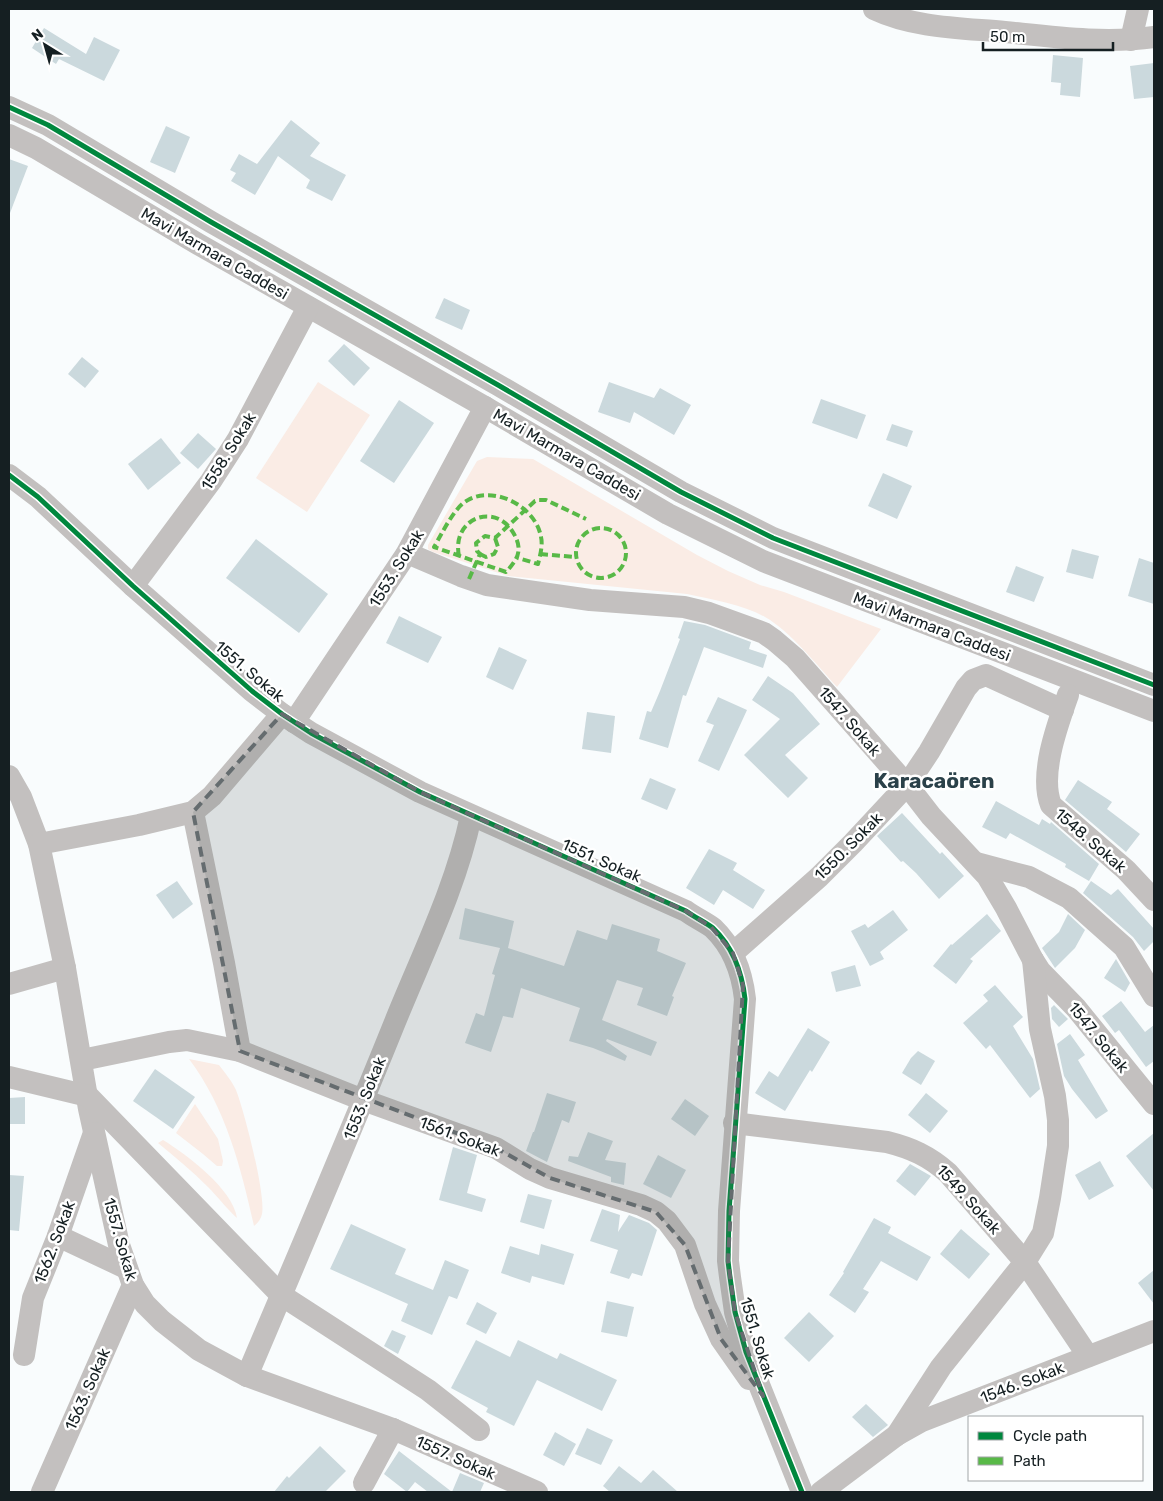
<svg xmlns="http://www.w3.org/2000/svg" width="1163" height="1501" font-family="Rubik,sans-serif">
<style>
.green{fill:#faece5}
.building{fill:#cbd9dd}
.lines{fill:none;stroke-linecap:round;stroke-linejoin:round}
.minor{stroke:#c3c0bf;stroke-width:22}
.quiet{stroke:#58b947;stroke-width:4;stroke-dasharray:8 4;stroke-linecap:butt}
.cycleway-casing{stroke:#fff;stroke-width:8}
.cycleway{stroke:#00873e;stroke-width:5}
.marked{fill:#656c6f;fill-opacity:0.2;stroke:#656c6f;stroke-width:4;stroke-dasharray:10 6;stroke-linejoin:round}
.labels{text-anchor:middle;stroke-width:5;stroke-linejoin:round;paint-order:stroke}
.street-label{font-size:16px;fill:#151f22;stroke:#fff}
.district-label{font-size:21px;font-weight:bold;fill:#2b4149;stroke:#fff}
</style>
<rect width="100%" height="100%" fill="#f9fcfd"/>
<g class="green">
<polygon points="318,382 370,415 307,512 256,478"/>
<path d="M 487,457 L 533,459 L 697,555 L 728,571 L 760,585 L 784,592 L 881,629 L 837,687 C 817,665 790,631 765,617 C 744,605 711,599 687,594 L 508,576 L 433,552 L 428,549 L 428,545 L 477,461 Z"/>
<path d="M 189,1059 L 219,1065 C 225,1073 232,1081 236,1090 C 244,1110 266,1195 262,1214 C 261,1219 258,1223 254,1226 C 241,1168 226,1108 189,1059 Z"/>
<polygon points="195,1104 218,1139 223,1161 222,1166 217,1166 203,1154 176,1133"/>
<path d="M 163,1140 C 186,1154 233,1189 237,1218 C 226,1208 218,1197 208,1187 C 192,1171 175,1157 158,1143 Z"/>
</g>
<g class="building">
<polygon points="44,28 86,54 94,37 120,50 104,81 59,59 56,64 32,48"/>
<polygon points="1053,55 1083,58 1080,97 1060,95 1061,83 1051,82"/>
<polygon points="1154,63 1154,97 1134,99 1130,66"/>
<polygon points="291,120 320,143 310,156 346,175 332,201 306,188 310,180 278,156 255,195 231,181 236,173 230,170 239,154 257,164"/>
<polygon points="166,126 190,137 175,173 150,162"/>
<polygon points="9,159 28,166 10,213 9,213"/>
<polygon points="444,298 470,310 462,330 435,318"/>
<polygon points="344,344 370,368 354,386 328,361"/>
<polygon points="82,357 99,371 85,388 68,374"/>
<polygon points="609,382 654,398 660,388 691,405 674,435 634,412 630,423 598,412"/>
<polygon points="821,399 866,415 857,439 812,423"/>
<polygon points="399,400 434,423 394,483 360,461"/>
<polygon points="892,424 913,431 907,447 886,440"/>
<polygon points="198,433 216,449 198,469 180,453"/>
<polygon points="161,438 181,463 148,490 128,464"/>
<polygon points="883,473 912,486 897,519 868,506"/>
<polygon points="256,539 328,594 299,633 226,578"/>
<polygon points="1072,549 1099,556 1093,579 1066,572"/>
<polygon points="1139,558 1154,563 1154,604 1128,596"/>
<polygon points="1016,566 1044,577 1034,602 1006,592"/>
<polygon points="399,616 442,637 428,663 386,643"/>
<polygon points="684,621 705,625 751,642 749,649 767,655 763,668 704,647 686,696 683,695 668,748 639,739 647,711 651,712 660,691 680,639 678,638"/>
<polygon points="499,647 527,660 513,690 486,677"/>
<polygon points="768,676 793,693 820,724 785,755 808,778 788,798 744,755 780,719 752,700"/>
<polygon points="718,697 747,710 719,771 698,761 714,725 706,722"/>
<polygon points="587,712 615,716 611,753 582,749"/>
<polygon points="650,778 676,789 667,810 641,799"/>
<polygon points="1078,780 1112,802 1107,809 1140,834 1126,852 1065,800"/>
<polygon points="996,801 1039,825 1042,819 1050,824 1051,822 1099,864 1089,881 1065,867 1066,864 1010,833 1006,839 982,827"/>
<polygon points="902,813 940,854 942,852 964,876 939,899 916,873 903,861 901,862 877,836"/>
<polygon points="709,849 737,863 733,870 765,890 753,909 723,890 714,905 686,888"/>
<polygon points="177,881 193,904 173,919 156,895"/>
<polygon points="1091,881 1111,895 1118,889 1154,929 1154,941 1144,951 1133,937 1083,893"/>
<polygon points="465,908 514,921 508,948 564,966 577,930 607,940 612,924 660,939 657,951 686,963 672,996 674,997 667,1016 637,1005 643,988 617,980 602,1020 657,1042 651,1056 607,1039 606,1041 627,1056 625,1061 593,1048 569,1041 580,1008 521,988 513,1018 503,1016 491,1052 465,1043 476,1013 484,1016 495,975 492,974 500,948 459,939"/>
<polygon points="893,910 908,930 880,952 884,959 870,966 851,931 865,924 868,928"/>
<polygon points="987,914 1001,931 970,959 973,961 956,984 933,966 951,944 952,945"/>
<polygon points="1068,914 1085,930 1075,948 1055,968 1042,948 1059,932"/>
<polygon points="1116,959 1130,983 1125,992 1104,978"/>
<polygon points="855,965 861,986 836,992 831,972"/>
<polygon points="995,985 1023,1017 1013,1026 1033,1059 1040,1089 1030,1098 990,1045 986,1049 963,1023 988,1001 983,995"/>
<polygon points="1121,1001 1145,1032 1154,1025 1154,1061 1146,1067 1119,1030 1115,1033 1102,1016"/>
<polygon points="1054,1005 1068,1019 1059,1027 1052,1019 1051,1008"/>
<polygon points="808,1028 830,1042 812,1072 810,1070 785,1111 755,1093 769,1071 778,1077"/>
<polygon points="1070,1034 1085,1055 1078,1060 1108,1111 1096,1119 1072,1089 1064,1076 1057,1044"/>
<polygon points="918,1051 935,1061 921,1085 902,1073 911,1058"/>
<polygon points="155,1069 195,1097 173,1129 133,1101"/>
<polygon points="547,1093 576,1102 569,1123 562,1120 547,1162 526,1151 533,1132 534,1132"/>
<polygon points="926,1093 948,1111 930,1133 908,1115"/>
<polygon points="25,1097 25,1124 9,1124 9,1098"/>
<polygon points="685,1099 709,1116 695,1136 671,1119"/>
<polygon points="588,1132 613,1141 605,1160 626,1163 624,1185 611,1182 611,1177 568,1161 569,1156 578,1157"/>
<polygon points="1154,1133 1154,1191 1126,1156"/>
<polygon points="453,1147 477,1155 467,1193 486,1199 482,1212 439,1200"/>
<polygon points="658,1155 686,1170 671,1198 643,1184"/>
<polygon points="1100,1161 1114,1186 1089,1200 1075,1175"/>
<polygon points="910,1164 931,1176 915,1196 896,1181"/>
<polygon points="9,1175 24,1176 19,1231 9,1230"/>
<polygon points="528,1194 552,1200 544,1229 520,1222"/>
<polygon points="602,1209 620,1215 618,1232 629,1215 649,1223 657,1230 642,1276 632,1273 629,1279 610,1273 618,1250 590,1241"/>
<polygon points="874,1218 891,1227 888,1233 931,1257 917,1281 881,1261 863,1289 869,1292 855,1313 829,1295 844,1273 843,1272"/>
<polygon points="351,1224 406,1249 395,1274 433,1290 445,1260 469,1270 457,1299 449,1296 432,1335 401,1321 408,1304 330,1269"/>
<polygon points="961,1229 990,1254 969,1279 940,1254"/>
<polygon points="541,1244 574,1254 564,1285 532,1276 530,1283 501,1273 510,1246 539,1255"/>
<polygon points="1154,1270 1154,1304 1138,1283"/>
<polygon points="607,1301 634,1307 627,1337 601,1332"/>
<polygon points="477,1302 497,1313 486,1334 466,1324"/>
<polygon points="809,1312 834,1336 809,1362 784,1338"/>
<polygon points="392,1330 406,1336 398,1354 384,1346"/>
<polygon points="476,1340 510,1357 518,1340 557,1359 560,1353 617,1380 602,1411 537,1380 514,1426 486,1412 488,1408 451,1388"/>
<polygon points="866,1404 888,1425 873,1437 852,1417"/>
<polygon points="587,1428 613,1440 601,1465 575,1454"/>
<polygon points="555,1432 576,1444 564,1466 543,1455"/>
<polygon points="320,1446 346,1471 325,1492 274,1492 287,1476 289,1478"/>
<polygon points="399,1451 452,1492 460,1473 484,1483 480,1492 428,1492 415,1482 407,1492 384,1474"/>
<polygon points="619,1466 641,1483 653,1470 678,1492 610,1492 603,1486"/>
</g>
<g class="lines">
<g class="minor">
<path d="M 874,9 C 914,28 962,28 1005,32 C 1054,37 1105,44 1154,37"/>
<polyline points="1131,40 1138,9"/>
<polyline points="9,107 48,125 211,222 498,385 681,492 773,538 1154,685"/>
<polyline points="9,135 36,148 198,244 485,407 668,514 763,561 1154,711"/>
<path d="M 9,475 L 38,497 L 133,586 L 252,691 L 282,714 L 311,733 L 420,792 L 686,911 C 694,917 705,922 713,928 C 733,947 742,972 745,999 L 729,1211 L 728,1261 L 730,1277 L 735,1312 L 746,1352 L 802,1492"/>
<polyline points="407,553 461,576 487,585 590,600 684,607 709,613 764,633 774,640 795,658 907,785 931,816 987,876 1006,908 1033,960 1040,971 1076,1008 1154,1104"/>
<polyline points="133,586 211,481 238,439 308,307"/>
<path d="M 1068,695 C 1057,726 1039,775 1051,805 L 1126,870 L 1154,900"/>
<polyline points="294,722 407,553 485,407"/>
<polyline points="9,776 21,797 39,844 65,968 89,1109 119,1245 133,1285 145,1304 162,1321 199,1350 247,1376 393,1429 537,1492"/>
<polyline points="193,812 224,963 240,1051"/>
<polyline points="39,844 139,825 193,812 212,796 282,714"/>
<polyline points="976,863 1029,877 1069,898 1124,947 1154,996"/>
<polyline points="733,953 819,877 853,843 907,785 929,752 966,688 973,680 986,675 1063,710"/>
<polyline points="9,984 65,968"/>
<polyline points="82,1060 169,1042 187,1040 240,1051 363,1100 496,1148 530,1169 550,1178 641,1205 656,1212 667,1221 685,1245 705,1304 721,1339 749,1379"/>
<polyline points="9,1077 88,1096 281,1295 428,1390 479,1430"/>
<path d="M 734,1123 L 887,1142 C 911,1148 929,1156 948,1173 L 1025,1262 L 1088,1356"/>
<polyline points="58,1236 126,1268"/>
<polyline points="24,1355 33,1298 58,1236 94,1133"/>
<path d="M 247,1376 C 297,1258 347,1141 395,1022 C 422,955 456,887 471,816"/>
<polyline points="897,1435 941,1367 1025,1262 1043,1233 1050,1198 1058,1146 1058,1120 1055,1096 1040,1029 1033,960"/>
<polyline points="364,1483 393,1429"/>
<polyline points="42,1492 133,1285"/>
<polyline points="821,1492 897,1435 922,1421 1154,1331"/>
</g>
<g class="quiet">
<circle cx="601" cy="553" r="25"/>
<polyline points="480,554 486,557 494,554 498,547 495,538"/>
<polyline points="540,554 575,557"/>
<path d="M 459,556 C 451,518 496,501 514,534 C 523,550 518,559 506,572 L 434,547 C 442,534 454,507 468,500 C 495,485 536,507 541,537 C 543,545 540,556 538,564 L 518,558"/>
<polyline points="469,579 480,554 477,551 476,543 485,536 495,538 535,501 539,500 546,500 586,519"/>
</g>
<defs>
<g id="cycleway">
<polyline points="9,107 48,125 211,222 498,385 681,492 773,538 1154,685"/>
<path d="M 9,475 L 38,497 L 133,586 L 252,691 L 282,714 L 311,733 L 420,792 L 686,911 C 694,917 705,922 713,928 C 733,947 742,972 745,999 L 729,1211 L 728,1261 L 730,1277 L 735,1312 L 746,1352 L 802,1492"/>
</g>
</defs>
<use href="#cycleway" class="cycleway-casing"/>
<use href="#cycleway" class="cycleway"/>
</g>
<path class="marked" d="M 282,714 L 420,792 L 686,911 L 711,927 L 733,953 L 743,985 L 728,1261 L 735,1312 L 763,1396 L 721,1339 L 685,1245 L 656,1212 L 550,1178 L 496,1148 L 240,1051 L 193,812 Z"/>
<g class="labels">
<g class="street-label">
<text transform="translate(215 253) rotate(30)" y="6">Mavi Marmara Caddesi</text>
<text transform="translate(228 451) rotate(-58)" y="6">1558. Sokak</text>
<text transform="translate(567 454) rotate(30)" y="6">Mavi Marmara Caddesi</text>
<text transform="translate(396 568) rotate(-58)" y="6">1553. Sokak</text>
<text transform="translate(932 626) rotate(21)" y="6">Mavi Marmara Caddesi</text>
<text transform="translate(250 671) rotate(40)" y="6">1551. Sokak</text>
<text transform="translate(850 721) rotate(49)" y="6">1547. Sokak</text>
<text transform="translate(1091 840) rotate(41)" y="6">1548. Sokak</text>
<text transform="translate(848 846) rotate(-45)" y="6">1550. Sokak</text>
<text transform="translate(602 860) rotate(24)" y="6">1551. Sokak</text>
<text transform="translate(1099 1037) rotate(51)" y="6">1547. Sokak</text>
<text transform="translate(364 1098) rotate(-68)" y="6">1553. Sokak</text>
<text transform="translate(460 1136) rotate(21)" y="6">1561. Sokak</text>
<text transform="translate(969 1199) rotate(48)" y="6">1549. Sokak</text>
<text transform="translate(121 1239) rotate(74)" y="6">1557. Sokak</text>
<text transform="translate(54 1242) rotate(-69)" y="6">1562. Sokak</text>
<text transform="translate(758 1338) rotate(73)" y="6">1551. Sokak</text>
<text transform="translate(1022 1382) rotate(-21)" y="6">1546. Sokak</text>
<text transform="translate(87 1389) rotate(-66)" y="6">1563. Sokak</text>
<text transform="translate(456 1457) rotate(24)" y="6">1557. Sokak</text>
</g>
<g class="district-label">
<text x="934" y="788">Karacaören</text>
</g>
</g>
<rect width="1163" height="1501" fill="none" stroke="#151f22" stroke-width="20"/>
<rect x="968" y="1416" width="175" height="65" fill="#ffffff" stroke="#a1a5a7"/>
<rect x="978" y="1432" width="25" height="8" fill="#00873e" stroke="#a1a5a7"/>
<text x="1013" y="1441" font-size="15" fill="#151f22">Cycle path</text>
<rect x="978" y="1457" width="25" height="8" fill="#58b947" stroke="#a1a5a7"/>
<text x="1013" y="1466" font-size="15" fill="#151f22">Path</text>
<g transform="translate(45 45) rotate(323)" stroke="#ffffff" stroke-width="4" paint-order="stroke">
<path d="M0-4L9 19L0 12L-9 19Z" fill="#151f22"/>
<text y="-8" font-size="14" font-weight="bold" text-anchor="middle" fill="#151f22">N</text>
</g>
<path d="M983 42v8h130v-8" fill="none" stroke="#151f22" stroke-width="2.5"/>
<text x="990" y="42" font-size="15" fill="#151f22" stroke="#ffffff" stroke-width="4" paint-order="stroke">50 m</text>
</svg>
